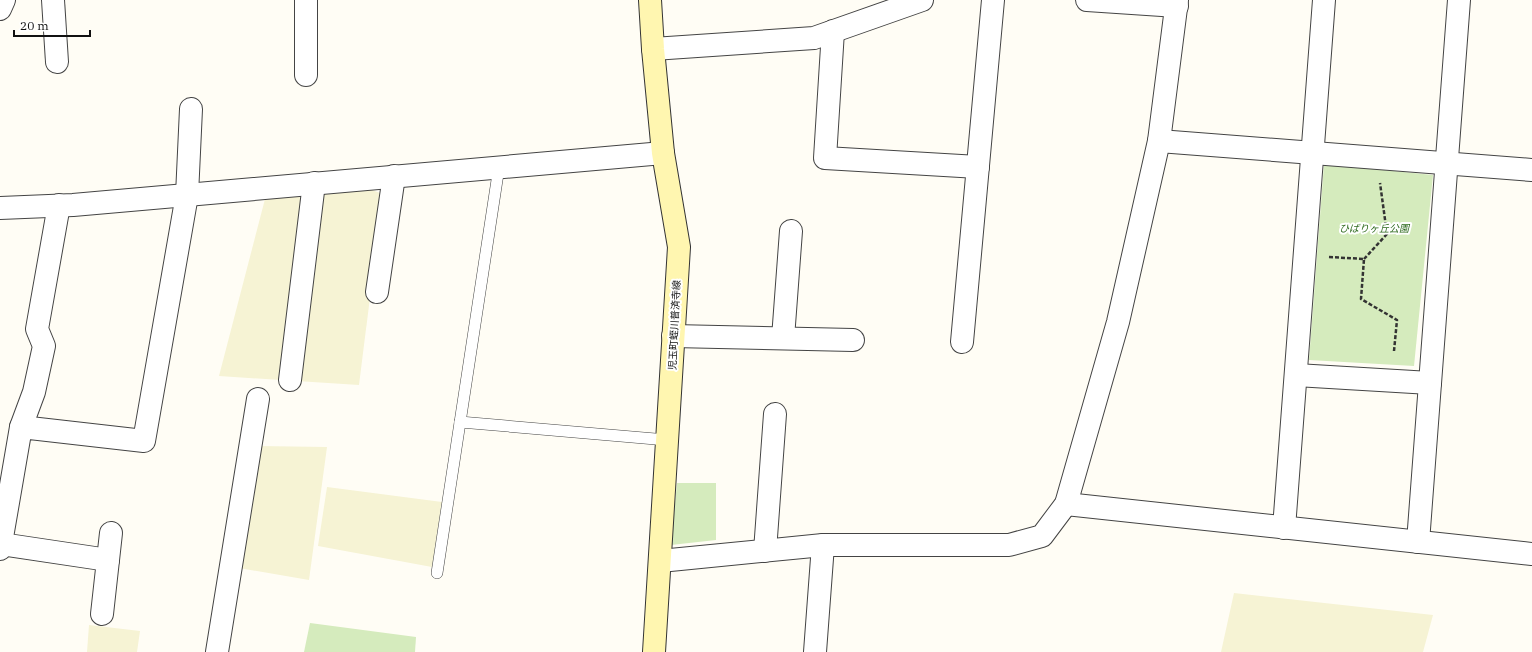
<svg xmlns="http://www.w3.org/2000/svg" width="1532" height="652" font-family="'IBM Plex Serif','Noto Sans JP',serif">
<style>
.farmland{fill:#f6f3d4}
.green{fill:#d5ebbd}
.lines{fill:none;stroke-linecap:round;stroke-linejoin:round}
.lane-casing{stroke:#444;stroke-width:12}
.street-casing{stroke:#444;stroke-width:24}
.secondary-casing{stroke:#333;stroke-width:24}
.path{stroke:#333;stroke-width:2.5;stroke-dasharray:4 2;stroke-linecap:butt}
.lane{stroke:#fff;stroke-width:11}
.street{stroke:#fff;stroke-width:22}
.secondary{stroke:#fff6b0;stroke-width:22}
.labels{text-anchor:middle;stroke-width:4;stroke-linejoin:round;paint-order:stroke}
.park-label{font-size:10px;font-style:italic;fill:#2f6b1f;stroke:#fff}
.street-label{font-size:10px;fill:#111;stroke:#fff}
</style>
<rect width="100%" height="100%" fill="#fffdf5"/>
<g class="farmland">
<polygon points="369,189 383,194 359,385 219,376 265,199"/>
<polygon points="258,446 327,447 309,580 239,568"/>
<polygon points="327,487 442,502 432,567 318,546"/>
<polygon points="1234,593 1433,615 1423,652 1221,652"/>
<polygon points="89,625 140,631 137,652 87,652"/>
</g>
<g class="green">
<polygon points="1324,164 1433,175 1414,366 1309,360"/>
<polygon points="677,483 716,483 716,540 671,545"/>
<polygon points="310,623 416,637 415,652 304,652"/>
</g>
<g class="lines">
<defs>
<g id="lane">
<polyline points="460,422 667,440"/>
<polyline points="437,573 499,167"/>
</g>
<g id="street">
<polyline points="53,0 57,62"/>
<polyline points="306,0 306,75"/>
<polyline points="1087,0 1177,6"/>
<polyline points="0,9 4,0"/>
<polyline points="833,31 825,158 978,167"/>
<polyline points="653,49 814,38 922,0"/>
<polyline points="1159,141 1532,170"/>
<polyline points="0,208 73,205 663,153"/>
<polyline points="377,292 394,176"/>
<polyline points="673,336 853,340"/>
<polyline points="783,338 791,231"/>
<polyline points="962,342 993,0"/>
<polyline points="1296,375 1430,383"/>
<polyline points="290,380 314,183"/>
<polyline points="21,427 34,392 44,346 37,329 59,205"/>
<polyline points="1066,504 1532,554"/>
<polyline points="1284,528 1324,0"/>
<polyline points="1418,542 1459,0"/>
<polyline points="1,544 108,560"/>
<polyline points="0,549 21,427 144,441 187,195 191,109"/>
<polyline points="765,551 775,414"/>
<polyline points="660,561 823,545 1009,545 1042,536 1066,504 1118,322 1159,141 1177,0"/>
<polyline points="102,614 111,533"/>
<polyline points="217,652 258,399"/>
<polyline points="815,652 823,545"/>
</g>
<polyline id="secondary" points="650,0 653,49 663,153 679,247 654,652"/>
</defs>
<use href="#lane" class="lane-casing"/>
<use href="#street" class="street-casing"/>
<use href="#secondary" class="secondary-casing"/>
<g class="path">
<polyline points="1329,257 1364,259 1361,299 1397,320 1394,351"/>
<polyline points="1364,259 1387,234 1380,183"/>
</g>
<use href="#lane" class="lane"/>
<use href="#street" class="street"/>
<use href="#secondary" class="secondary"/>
</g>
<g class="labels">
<g class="park-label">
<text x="1374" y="232">ひばりヶ丘公園</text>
</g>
<g class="street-label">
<text transform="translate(674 325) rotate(-87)" y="4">児玉町蛭川普済寺線</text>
</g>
</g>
<path d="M14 30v6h76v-6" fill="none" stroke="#111111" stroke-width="2"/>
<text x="20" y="30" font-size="12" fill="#111111" stroke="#ffffff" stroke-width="3" paint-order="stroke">20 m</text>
</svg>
